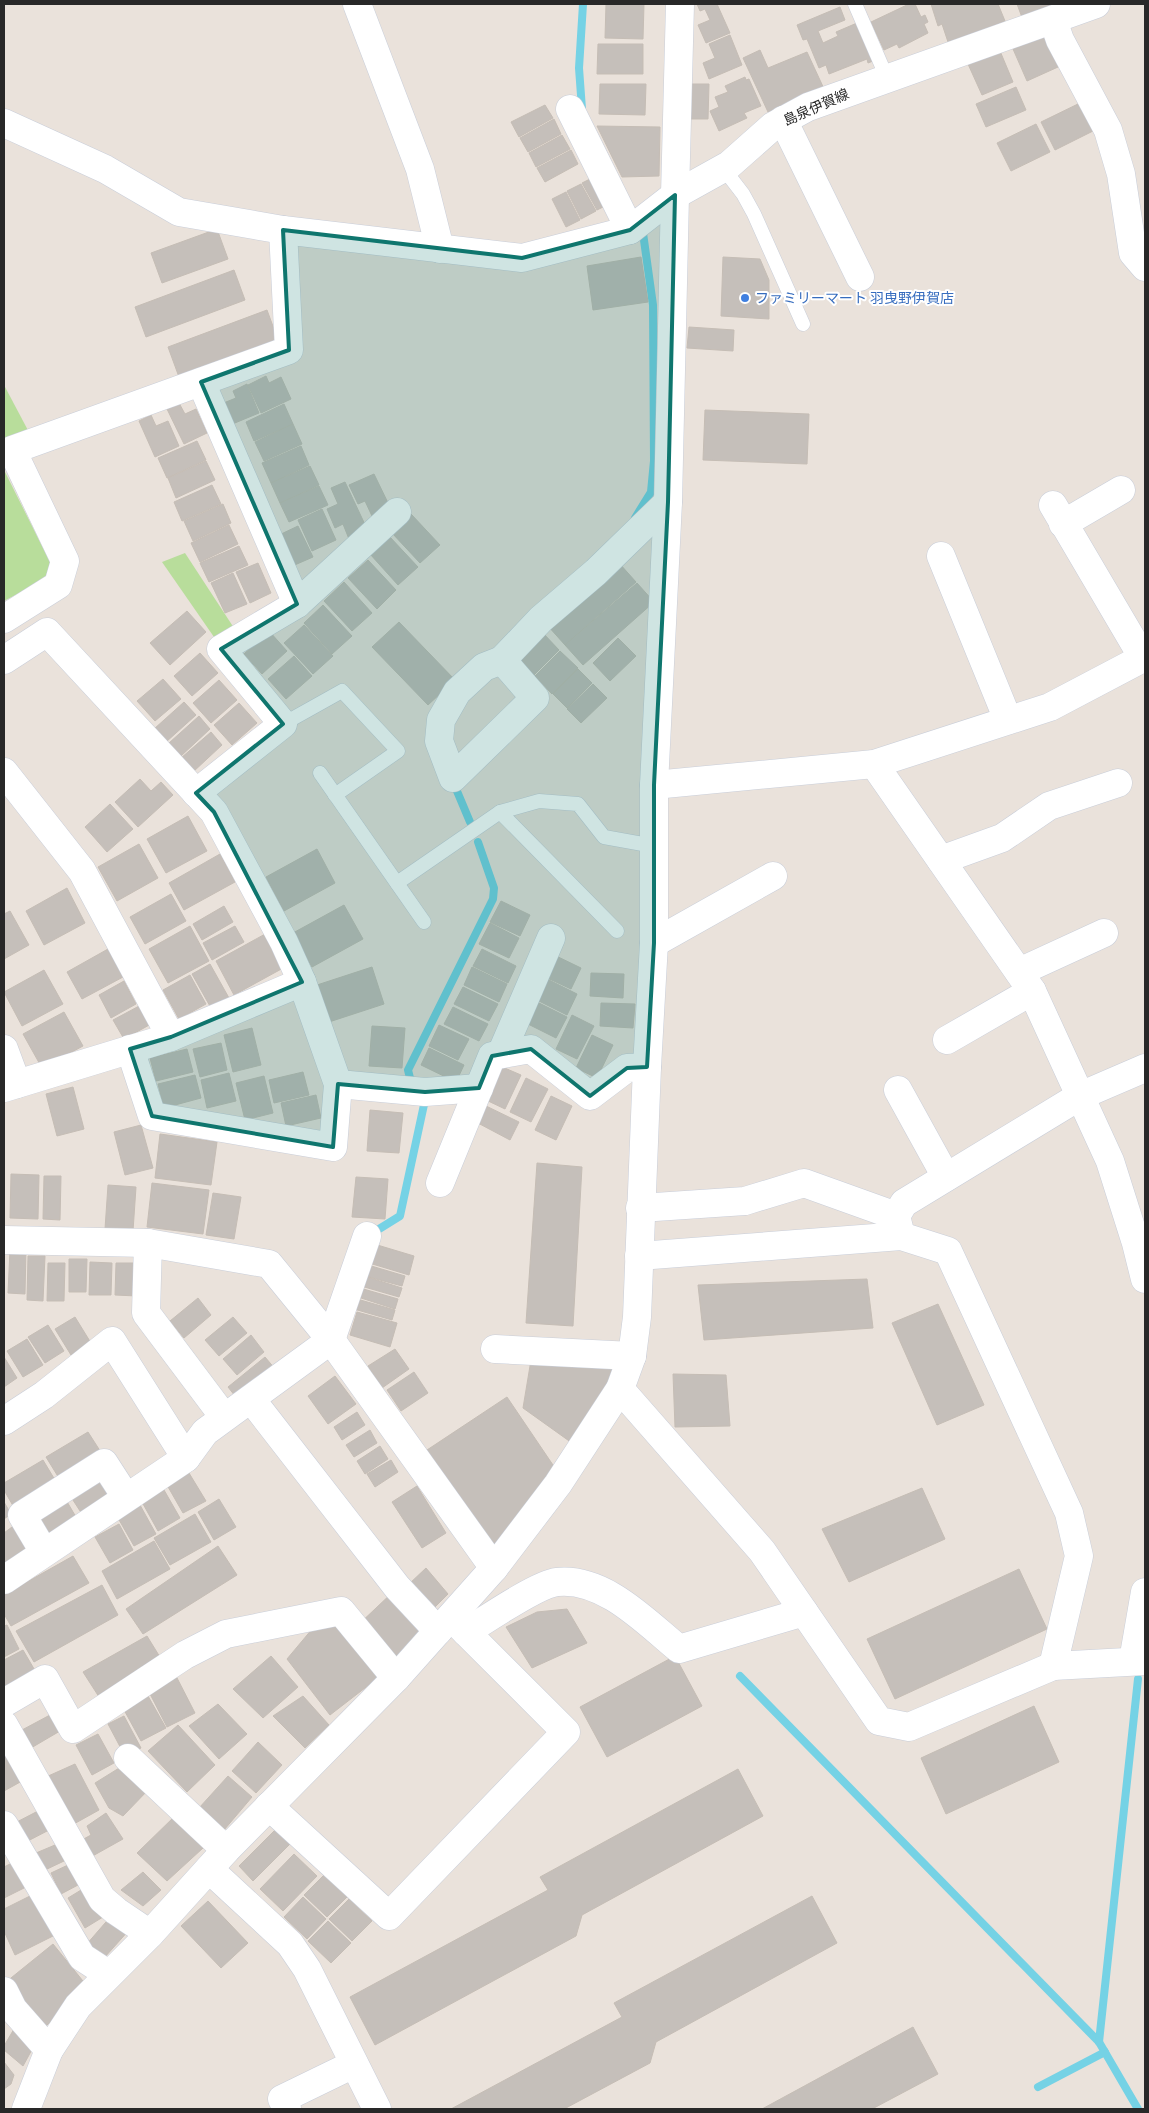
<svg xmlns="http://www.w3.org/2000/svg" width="1149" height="2113" font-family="'Titillium Web','Noto Sans JP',sans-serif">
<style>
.green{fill:#b8dd9b}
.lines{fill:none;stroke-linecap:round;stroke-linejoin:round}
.stream{stroke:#75d2e5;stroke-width:8}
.building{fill:#c5bfba;stroke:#c5bdb5}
.service-casing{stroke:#c9ced9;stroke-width:15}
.minor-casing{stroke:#c9ced9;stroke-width:29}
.tertiary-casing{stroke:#c9ced9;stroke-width:29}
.secondary-casing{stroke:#c9ced9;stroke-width:29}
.service{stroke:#fff;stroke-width:14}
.minor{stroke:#fff;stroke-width:28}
.tertiary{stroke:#fff;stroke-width:28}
.secondary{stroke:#fff;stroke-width:28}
.marked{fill:#0f766e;fill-opacity:0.2;stroke:#0f766e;stroke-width:4;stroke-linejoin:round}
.shop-dot{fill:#3f7fe0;stroke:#fff;stroke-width:2}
.labels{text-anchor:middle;stroke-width:4;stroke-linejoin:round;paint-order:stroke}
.street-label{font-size:14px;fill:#282828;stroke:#fff}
.shop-label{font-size:14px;fill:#366cbe;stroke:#fff;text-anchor:start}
</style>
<rect width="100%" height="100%" fill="#eae2db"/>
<g class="green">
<polygon points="4,385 31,436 4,447"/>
<polygon points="4,470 51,564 44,580 4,601"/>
<polygon points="185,553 234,628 214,637 162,562"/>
</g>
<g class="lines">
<g class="stream">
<polyline points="582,109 579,68 583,4"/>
<polyline points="635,518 651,492 654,461 653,305 643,233"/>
<polyline points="454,784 470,822"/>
<polyline points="414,1082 410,1078 408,1070 493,899 494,888 478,842"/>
<polyline points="371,1234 400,1216 425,1100"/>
<polyline points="740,1676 1099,2042 1138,2109"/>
<polyline points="1099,2042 1138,1679"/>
<polyline points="1038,2087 1105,2052"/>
</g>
</g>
<g class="building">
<polygon points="606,4 644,4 643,39 605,38"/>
<polygon points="697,4 717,4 730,33 706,43 698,25 710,20 705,9 700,11"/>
<polygon points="909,4 915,4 921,17 925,15 928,22 924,24 928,33 899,48 897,44 884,50 871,22"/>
<polygon points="931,4 998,4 1005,21 987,28 989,32 972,38 970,34 948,42 942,24 938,26"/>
<polygon points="1017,4 1051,4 1053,8 1023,20"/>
<polygon points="840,7 845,20 818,31 823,43 838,36 836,32 857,23 873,61 868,63 867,59 829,74 826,65 819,68 807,39 803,40 797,25"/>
<polygon points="730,35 742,65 709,79 703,63 715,58 709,44"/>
<polygon points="1044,36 1058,67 1027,81 1013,49"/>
<polygon points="598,44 643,44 643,74 597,74"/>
<polygon points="760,50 768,68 807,52 825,91 801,97 768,112 743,58"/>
<polygon points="1000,51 1013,82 982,95 968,64"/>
<polygon points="745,77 746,80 749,79 761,106 744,113 747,118 719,131 710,111 719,107 715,97 728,92 725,86"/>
<polygon points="600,84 646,84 645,115 599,114"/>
<polygon points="692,84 709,84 708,119 691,119"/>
<polygon points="1016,87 1026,110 986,127 976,104"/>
<polygon points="1080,103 1093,131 1055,150 1041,122"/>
<polygon points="545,105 553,118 519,137 511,122"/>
<polygon points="554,119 561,134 528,152 520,138"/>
<polygon points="1036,124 1050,152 1011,171 997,143"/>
<polygon points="597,126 660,127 659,176 622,177"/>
<polygon points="562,135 570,149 536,167 529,153"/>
<polygon points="571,150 578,164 545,182 537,168"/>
<polygon points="596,176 611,203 597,210 582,183"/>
<polygon points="581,184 596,211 581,219 567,191"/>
<polygon points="566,192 580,220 566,227 552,199"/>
<polygon points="217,229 228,259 162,283 151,253"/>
<polygon points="641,257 648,302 593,310 587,266"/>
<polygon points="723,257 760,259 769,280 769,319 721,316"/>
<polygon points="234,270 245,300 146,337 135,307"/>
<polygon points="267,310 278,340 179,377 168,347"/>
<polygon points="689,327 734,330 733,351 687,348"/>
<polygon points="266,376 269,383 281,377 291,399 261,413 248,385"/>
<polygon points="247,384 259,413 230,425 221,404 236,398 233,391"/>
<polygon points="179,403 185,414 196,409 207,433 184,444 167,409"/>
<polygon points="284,404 293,424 254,441 246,422"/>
<polygon points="705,410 809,414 807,464 703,460"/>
<polygon points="151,415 156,426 168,421 179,446 155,457 139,421"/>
<polygon points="293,424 302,444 264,461 255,442"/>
<polygon points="197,441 206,460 167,478 158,458"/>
<polygon points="301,446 309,465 271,483 262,463"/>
<polygon points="206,461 215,480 176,498 168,478"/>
<polygon points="310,466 319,485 280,503 271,483"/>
<polygon points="374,474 390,507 372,516 365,501 358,504 349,485"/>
<polygon points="345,482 368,531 349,539 343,524 335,528 327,509 338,504 331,488"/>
<polygon points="212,485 221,504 182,521 174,502"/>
<polygon points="319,486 328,505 289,522 280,503"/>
<polygon points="223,504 231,523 193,541 184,521"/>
<polygon points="322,509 336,540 312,551 298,520"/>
<polygon points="411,514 440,545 420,563 392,533"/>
<polygon points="229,525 238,544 200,562 191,543"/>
<polygon points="298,526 313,557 290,567 277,536"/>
<polygon points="389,536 418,567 398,585 370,554"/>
<polygon points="239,546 248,565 209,582 200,563"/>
<polygon points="368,560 396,590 377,609 348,578"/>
<polygon points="258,563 271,593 250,603 236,572"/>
<polygon points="619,563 636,582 565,645 548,626"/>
<polygon points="233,573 247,604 225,613 211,583"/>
<polygon points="344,582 372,613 352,631 324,601"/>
<polygon points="637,583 654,602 583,665 565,645"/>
<polygon points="323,605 352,636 332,654 304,623"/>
<polygon points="187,611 206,632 170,665 150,643"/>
<polygon points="399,622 455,680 428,705 372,647"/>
<polygon points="304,625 333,656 313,674 284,643"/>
<polygon points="269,631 287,651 262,674 244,654"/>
<polygon points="542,632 559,650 534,675 516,657"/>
<polygon points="618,638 636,656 610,681 593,663"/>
<polygon points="560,651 578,668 552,694 535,676"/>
<polygon points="200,653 218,673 192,696 174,676"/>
<polygon points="294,656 312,676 286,699 268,679"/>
<polygon points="578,669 592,683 567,708 553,694"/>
<polygon points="163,679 181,699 155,721 137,701"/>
<polygon points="219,680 237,700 211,723 193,703"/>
<polygon points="593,684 607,698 581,723 567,709"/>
<polygon points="184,702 196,715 166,742 154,729"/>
<polygon points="239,703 257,723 232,745 214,725"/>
<polygon points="199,716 210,729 181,756 169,743"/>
<polygon points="211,732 222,745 193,772 181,758"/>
<polygon points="140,779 151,791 161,782 173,795 138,827 115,802"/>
<polygon points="110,804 133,829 107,852 85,827"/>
<polygon points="188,816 207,851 166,873 147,839"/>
<polygon points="139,844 158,878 117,901 98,867"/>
<polygon points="317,849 335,883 284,911 266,877"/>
<polygon points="220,854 235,882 184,910 169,883"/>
<polygon points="67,888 85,923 44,945 26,911"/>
<polygon points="171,894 186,921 145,944 130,917"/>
<polygon points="501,901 530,915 520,936 490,922"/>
<polygon points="344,905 363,939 312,967 293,933"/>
<polygon points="224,906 233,922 202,940 193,924"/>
<polygon points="10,911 29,945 4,959 4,914"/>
<polygon points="490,923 519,938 509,958 479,944"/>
<polygon points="190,926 209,961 168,983 149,949"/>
<polygon points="235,926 244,942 212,960 203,943"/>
<polygon points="267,933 285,967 234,995 216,961"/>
<polygon points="108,949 123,977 82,999 67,972"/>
<polygon points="482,949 516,966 508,983 473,966"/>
<polygon points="552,954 581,968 571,989 541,975"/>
<polygon points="210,964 229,998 211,1008 192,974"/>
<polygon points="372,967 384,1004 329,1022 317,985"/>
<polygon points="472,967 507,984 499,1002 464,985"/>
<polygon points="44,970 63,1004 22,1026 4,992"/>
<polygon points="591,973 624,974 623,998 590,996"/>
<polygon points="190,975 206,1004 179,1019 163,990"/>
<polygon points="547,979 577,994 567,1015 537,1000"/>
<polygon points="124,981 136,1004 111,1018 99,995"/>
<polygon points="463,987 498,1004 489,1021 454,1004"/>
<polygon points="537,1002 567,1017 556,1038 526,1023"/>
<polygon points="601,1003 635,1004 633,1028 600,1026"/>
<polygon points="141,1005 151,1024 124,1039 113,1020"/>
<polygon points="453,1007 488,1024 479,1041 444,1024"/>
<polygon points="64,1012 83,1046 42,1068 23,1034"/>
<polygon points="572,1015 594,1026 577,1059 556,1049"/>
<polygon points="439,1025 469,1039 458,1060 429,1046"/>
<polygon points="372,1026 405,1028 402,1068 369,1066"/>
<polygon points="252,1028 261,1065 233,1072 224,1035"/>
<polygon points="592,1035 613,1045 597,1078 576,1068"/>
<polygon points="221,1043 227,1070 200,1077 193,1049"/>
<polygon points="429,1048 464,1065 456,1082 421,1065"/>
<polygon points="187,1049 193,1072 156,1081 150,1058"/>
<polygon points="500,1066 521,1075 505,1109 484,1099"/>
<polygon points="303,1072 309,1095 274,1103 269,1080"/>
<polygon points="229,1073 236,1101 207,1108 201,1080"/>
<polygon points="195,1075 201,1098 164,1108 158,1084"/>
<polygon points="264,1076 273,1113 245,1120 236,1083"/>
<polygon points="526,1078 548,1089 531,1122 510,1112"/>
<polygon points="73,1087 84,1129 57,1136 46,1094"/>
<polygon points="316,1095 321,1118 286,1126 281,1103"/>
<polygon points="551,1096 572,1106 556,1140 535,1130"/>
<polygon points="484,1105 519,1122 510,1140 476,1122"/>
<polygon points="370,1110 403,1113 399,1153 367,1151"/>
<polygon points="141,1125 153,1168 125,1175 114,1132"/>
<polygon points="160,1134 217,1142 211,1185 155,1178"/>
<polygon points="537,1163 582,1167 573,1326 526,1323"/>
<polygon points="11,1174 39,1175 38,1219 10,1218"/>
<polygon points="44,1176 61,1176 60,1220 43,1219"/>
<polygon points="356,1177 388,1179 385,1219 352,1217"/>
<polygon points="152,1183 209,1190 203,1234 147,1227"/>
<polygon points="108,1185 136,1187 133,1231 105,1229"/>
<polygon points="213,1193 241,1197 234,1239 206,1235"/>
<polygon points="374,1244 414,1256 409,1275 369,1263"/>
<polygon points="10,1250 26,1250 25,1294 8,1293"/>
<polygon points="28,1256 45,1256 43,1301 27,1300"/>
<polygon points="69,1259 87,1259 86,1292 69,1292"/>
<polygon points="90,1262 112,1263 111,1295 89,1295"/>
<polygon points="48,1263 65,1263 64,1301 47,1301"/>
<polygon points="116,1263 138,1263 137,1296 115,1295"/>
<polygon points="368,1265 405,1276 402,1286 365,1276"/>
<polygon points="364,1276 402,1288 399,1297 361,1286"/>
<polygon points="867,1279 873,1328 704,1340 698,1285"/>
<polygon points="360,1288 398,1299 395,1309 358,1297"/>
<polygon points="198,1298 211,1315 184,1338 170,1321"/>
<polygon points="357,1299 395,1310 392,1320 354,1309"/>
<polygon points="938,1304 984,1405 937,1425 892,1323"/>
<polygon points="357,1312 397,1323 390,1347 350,1335"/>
<polygon points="75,1317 91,1343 71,1355 55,1329"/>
<polygon points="233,1317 247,1333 219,1356 205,1340"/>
<polygon points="48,1325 64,1351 45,1363 28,1337"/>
<polygon points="251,1335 264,1352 237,1375 223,1359"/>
<polygon points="27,1339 43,1365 23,1377 7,1351"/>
<polygon points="395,1349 409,1369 382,1388 368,1366"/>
<polygon points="4,1357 17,1378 4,1387"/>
<polygon points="265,1357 276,1370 239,1401 228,1387"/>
<polygon points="531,1360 618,1364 618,1381 572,1443 523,1408"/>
<polygon points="414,1372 428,1393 401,1411 387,1390"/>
<polygon points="673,1374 726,1375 730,1426 675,1427"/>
<polygon points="335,1376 356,1404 328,1424 308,1396"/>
<polygon points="507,1397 555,1468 493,1548 427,1450"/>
<polygon points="357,1412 365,1425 342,1440 334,1427"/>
<polygon points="370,1430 377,1443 354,1457 346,1445"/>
<polygon points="88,1432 104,1457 62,1483 46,1457"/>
<polygon points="380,1446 388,1459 365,1474 357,1461"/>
<polygon points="43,1460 58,1485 16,1511 4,1490 4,1483"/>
<polygon points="391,1460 398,1472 375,1487 367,1474"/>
<polygon points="189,1473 206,1501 183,1513 167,1485"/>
<polygon points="101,1478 113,1495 82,1514 71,1497"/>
<polygon points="417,1486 446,1533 422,1548 392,1502"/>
<polygon points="922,1488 945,1539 849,1582 822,1529"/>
<polygon points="164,1490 180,1518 158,1531 142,1502"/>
<polygon points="219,1499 236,1527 214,1540 198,1512"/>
<polygon points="66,1500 76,1517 47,1535 37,1518"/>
<polygon points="4,1502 11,1514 4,1519"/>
<polygon points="140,1505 156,1534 134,1546 118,1518"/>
<polygon points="195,1514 211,1542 170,1565 154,1538"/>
<polygon points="16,1524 29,1549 4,1564 4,1533"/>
<polygon points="119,1524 133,1550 110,1563 95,1537"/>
<polygon points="154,1541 170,1569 117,1599 102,1571"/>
<polygon points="218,1546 237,1575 143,1634 126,1609"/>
<polygon points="73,1556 89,1583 11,1626 4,1614 4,1595"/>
<polygon points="426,1568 448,1594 433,1609 408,1585"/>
<polygon points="1019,1569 1047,1629 895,1699 867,1639"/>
<polygon points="102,1585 118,1615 34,1662 16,1631"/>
<polygon points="394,1591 432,1631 396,1672 357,1626"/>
<polygon points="567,1609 587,1643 532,1668 506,1627 537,1612"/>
<polygon points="339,1619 383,1674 330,1715 287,1659 318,1622"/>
<polygon points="7,1625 19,1649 4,1657 4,1626"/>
<polygon points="147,1636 163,1662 101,1700 83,1672"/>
<polygon points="23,1650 37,1674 4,1692 4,1660"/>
<polygon points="271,1656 298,1687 263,1718 233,1689"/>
<polygon points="675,1656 702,1706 607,1757 580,1707"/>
<polygon points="176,1676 195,1713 167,1727 148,1690"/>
<polygon points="148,1696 166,1728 141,1741 123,1708"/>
<polygon points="303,1696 329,1725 305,1748 273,1716"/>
<polygon points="218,1704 247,1734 219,1759 189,1726"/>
<polygon points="1034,1706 1059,1762 946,1814 921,1758"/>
<polygon points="50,1715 60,1731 31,1748 22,1730"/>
<polygon points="124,1716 141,1748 125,1756 108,1724"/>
<polygon points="178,1725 215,1765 187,1792 148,1751"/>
<polygon points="98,1734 114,1763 92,1775 76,1745"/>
<polygon points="258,1742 282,1765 256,1793 232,1771"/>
<polygon points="7,1756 22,1781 4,1791 4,1758"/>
<polygon points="75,1764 99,1810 72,1825 46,1777"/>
<polygon points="124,1765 149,1789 123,1816 109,1808 95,1783"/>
<polygon points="738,1769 763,1816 582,1915 576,1936 375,2045 350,1997 548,1890 540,1877"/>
<polygon points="228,1776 252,1797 224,1830 199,1808"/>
<polygon points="38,1811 49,1830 24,1843 13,1824"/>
<polygon points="106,1813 123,1839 89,1858 80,1841 91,1835 87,1826"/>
<polygon points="175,1816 203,1848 167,1881 137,1853"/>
<polygon points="275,1830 290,1844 253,1881 239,1866"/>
<polygon points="55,1845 64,1861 45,1870 36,1853"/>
<polygon points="294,1854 317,1876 283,1911 260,1889"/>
<polygon points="18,1860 32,1884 4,1898 4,1867"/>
<polygon points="68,1865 78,1885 61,1894 51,1873"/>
<polygon points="143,1872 161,1890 143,1906 121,1890"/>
<polygon points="324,1875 347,1897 327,1917 304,1895"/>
<polygon points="86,1887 103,1917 85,1928 68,1898"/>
<polygon points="34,1894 55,1935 15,1955 4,1931 4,1909"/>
<polygon points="812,1896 837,1943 656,2042 650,2063 564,2109 451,2109 622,2017 614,2003"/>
<polygon points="303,1897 326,1919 307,1939 284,1917"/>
<polygon points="349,1899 372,1921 352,1941 329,1919"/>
<polygon points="208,1901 248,1943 221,1968 181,1926"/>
<polygon points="112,1915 130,1929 104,1958 86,1945"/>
<polygon points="328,1921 351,1943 331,1963 308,1941"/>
<polygon points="53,1944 87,1986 46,2026 6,1982"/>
<polygon points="913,2027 938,2074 872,2109 762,2109"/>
<polygon points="14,2029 35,2044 23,2066 4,2050 4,2046"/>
<polygon points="4,2062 14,2075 11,2084 4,2089"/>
</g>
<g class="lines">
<defs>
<g id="service">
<polyline points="855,4 887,78"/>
<polyline points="723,168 743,194 754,214 803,324"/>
<polyline points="283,724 342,691 398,751 335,795"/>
<polyline points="320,773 424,922"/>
<polyline points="500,812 617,931"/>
<polyline points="397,883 500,812 539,801 578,804 604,837 654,846"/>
</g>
<g id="minor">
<polyline points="357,4 420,169 440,249"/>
<polyline points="1053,20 1060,40 1108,130 1121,174 1133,253 1145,267"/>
<polyline points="570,109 630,230"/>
<polyline points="783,120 860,277"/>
<polyline points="4,123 105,169 179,212 283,230 522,258 630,230 675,195"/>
<polyline points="201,382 297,604"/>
<polyline points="1053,505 1143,658"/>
<polyline points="1063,524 1121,490"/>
<polyline points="941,556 1008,720"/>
<polyline points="4,619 58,585 65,561 12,450 289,350 283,230"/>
<polyline points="4,660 47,632 214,812 284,942 302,982 338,1084 333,1147 152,1116 130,1049"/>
<polygon points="502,660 535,698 453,778 439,741 441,720 457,692 484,667"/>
<polyline points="502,660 541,619 596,572 668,502"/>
<polyline points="874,764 1032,991 1110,1161 1136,1243 1145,1279"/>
<polyline points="4,772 82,871 171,1037"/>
<polyline points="654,785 874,764 1050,707 1145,657"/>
<polyline points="196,793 283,724 221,649 297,604 397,512"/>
<polyline points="941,860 1002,838 1049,806 1118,783"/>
<polyline points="654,943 773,876"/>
<polyline points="1019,972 1104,933"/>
<polyline points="947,1040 1032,991"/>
<polyline points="4,1049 17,1084"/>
<polyline points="501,1054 551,938"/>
<polyline points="338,1084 425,1092 479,1088"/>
<polyline points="4,1088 171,1037 302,982"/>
<polyline points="898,1090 946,1177"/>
<polyline points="440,1183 492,1056 531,1049 590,1096 627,1068 647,1067 654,943 654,785 668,502 675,195"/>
<polyline points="640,1208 745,1201 804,1183 896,1216"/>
<polyline points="901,1236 896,1216 904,1203 1080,1096 1145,1068"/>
<polyline points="4,1240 148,1243 269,1264 331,1340 494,1568"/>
<polyline points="148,1243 146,1313 224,1417"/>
<polyline points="495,1349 632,1356"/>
<polyline points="620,1389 762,1551 879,1721 909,1727 1053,1666 1079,1556 1069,1513 948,1251 901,1236 639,1256"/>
<polyline points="251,1399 397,1587 438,1631"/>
<polyline points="4,1421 44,1395 112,1341 186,1458"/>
<polyline points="44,1552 22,1515 104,1463 126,1497"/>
<polyline points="4,1580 186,1458 205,1432 331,1340 367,1236"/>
<path d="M 466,1632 C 485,1620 538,1584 557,1582 C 604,1577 646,1622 679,1649 L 804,1612"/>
<polyline points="1133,1661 1145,1592"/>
<polyline points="1053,1666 1145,1661"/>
<polyline points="4,1703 45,1679 73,1729 185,1655 226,1634 341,1611 396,1678"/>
<polyline points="4,1725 102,1899 116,1911 150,1934"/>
<polyline points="128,1758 226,1850"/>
<polyline points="269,1806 389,1916 566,1732 451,1617"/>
<polyline points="4,1825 82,1957 108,1974"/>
<polyline points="4,1991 13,2009 49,2050"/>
<polyline points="287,2109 282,2099 354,2064"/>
</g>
<g id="tertiary">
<polyline points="209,1869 290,1944 307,1969 377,2109"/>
<polyline points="26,2109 49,2050 78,2006 150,1934 226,1850 396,1678 494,1568 558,1484 620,1389 632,1356 637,1317 647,1067"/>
</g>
<g id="secondary">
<polyline points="675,195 729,165 773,126 808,107 1096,4"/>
<polyline points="675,195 680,4"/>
</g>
</defs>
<use href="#service" class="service-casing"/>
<use href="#minor" class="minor-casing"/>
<use href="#tertiary" class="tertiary-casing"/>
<use href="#secondary" class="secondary-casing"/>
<use href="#service" class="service"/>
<use href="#minor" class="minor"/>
<use href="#tertiary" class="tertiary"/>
<use href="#secondary" class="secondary"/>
</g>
<path class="marked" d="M 675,195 L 668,502 L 654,785 L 654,943 L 647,1067 L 627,1068 L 590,1096 L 531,1049 L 492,1056 L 479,1088 L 425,1092 L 338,1084 L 333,1147 L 152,1116 L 130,1049 L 171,1037 L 302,982 L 214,812 L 196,793 L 283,724 L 221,649 L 297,604 L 201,382 L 289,350 L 283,230 L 522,258 L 630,230 Z"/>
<circle class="shop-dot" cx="745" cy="298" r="5"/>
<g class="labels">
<g class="street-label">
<text transform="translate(816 107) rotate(-24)" y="5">島泉伊賀線</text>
</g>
<g class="shop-label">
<text x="755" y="303">ファミリーマート 羽曳野伊賀店</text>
</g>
</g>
<rect width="1149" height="2113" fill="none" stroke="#282828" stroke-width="10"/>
</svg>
